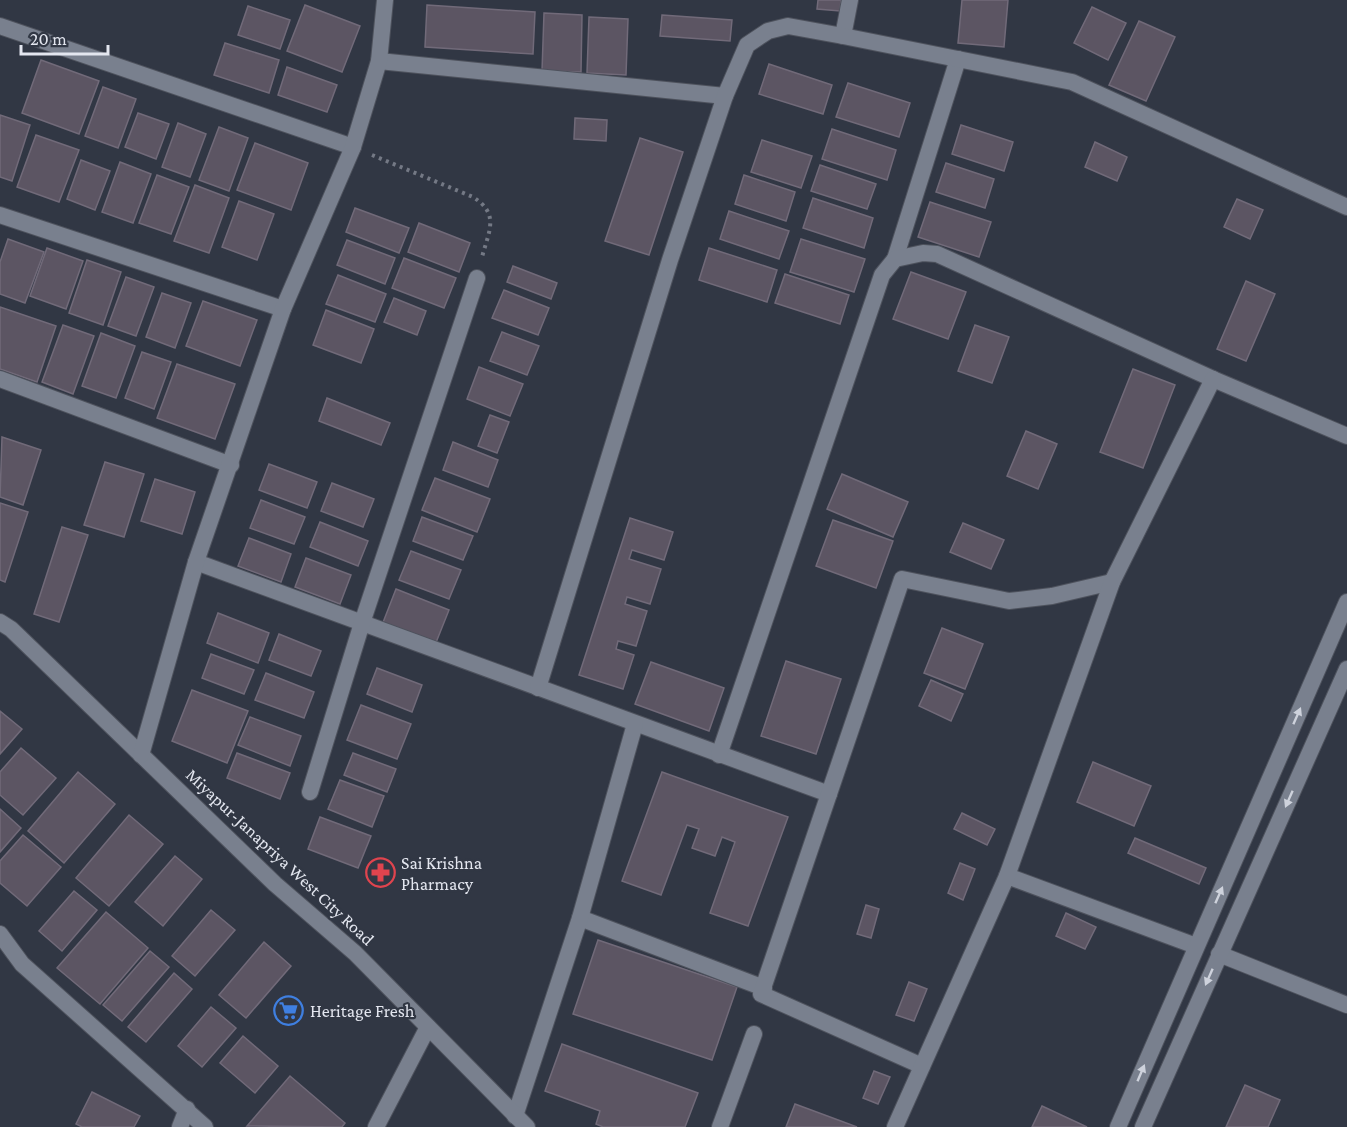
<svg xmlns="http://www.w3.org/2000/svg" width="1347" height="1127" font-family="'Crimson Pro',serif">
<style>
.building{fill:#5c5563;stroke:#716a79;stroke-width:1.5}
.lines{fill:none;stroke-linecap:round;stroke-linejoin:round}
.minor-casing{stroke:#4e525d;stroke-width:18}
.tertiary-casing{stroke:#4e525d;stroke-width:18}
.path{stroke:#747985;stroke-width:4;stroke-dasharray:3 4.5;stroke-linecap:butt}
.minor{stroke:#79808e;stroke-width:16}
.tertiary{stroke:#79808e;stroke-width:16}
.oneway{fill:#ced2dc}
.labels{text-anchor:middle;stroke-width:4.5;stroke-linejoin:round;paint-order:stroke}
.street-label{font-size:18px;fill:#e3e6ef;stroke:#313744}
.poi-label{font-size:18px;fill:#e3e6ef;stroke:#313744;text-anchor:start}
</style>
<rect width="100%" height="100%" fill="#313744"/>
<g class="building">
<polygon points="818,0 841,0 840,11 817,9"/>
<polygon points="962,0 1008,0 1004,47 958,43"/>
<polygon points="305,5 360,26 342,72 287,51"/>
<polygon points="427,5 535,12 533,54 425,47"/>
<polygon points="248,6 290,20 280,49 238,35"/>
<polygon points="1092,7 1126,23 1108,60 1074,43"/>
<polygon points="544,13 582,15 581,72 542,71"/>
<polygon points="662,15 732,20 730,41 660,36"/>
<polygon points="589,17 628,19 626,75 587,73"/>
<polygon points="1139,21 1175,37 1146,101 1109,85"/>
<polygon points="225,43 279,60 269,93 214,75"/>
<polygon points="41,60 99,81 79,134 22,113"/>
<polygon points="769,64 832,85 823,114 759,94"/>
<polygon points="287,67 337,85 327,112 278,95"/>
<polygon points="848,83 910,103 899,137 836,117"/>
<polygon points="103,87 136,99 118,148 85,136"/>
<polygon points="138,113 169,124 156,159 125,147"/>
<polygon points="0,115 30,125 12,181 0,177"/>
<polygon points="575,118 607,120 606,141 574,139"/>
<polygon points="178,123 206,134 190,177 162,167"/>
<polygon points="961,125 1013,142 1004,171 952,154"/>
<polygon points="219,127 248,138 229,191 199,180"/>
<polygon points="832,129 896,150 887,180 822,159"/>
<polygon points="36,135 79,150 59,202 17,187"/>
<polygon points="640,138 683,152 649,255 605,241"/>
<polygon points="762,140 812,156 801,188 751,172"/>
<polygon points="1095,142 1127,157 1117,181 1085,167"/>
<polygon points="255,143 308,163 291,210 237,190"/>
<polygon points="81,160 110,171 95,210 67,199"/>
<polygon points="120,162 151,174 133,223 102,212"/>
<polygon points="946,163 994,179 985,208 936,192"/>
<polygon points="820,165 876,184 867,209 811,191"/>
<polygon points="157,175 189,187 171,234 139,223"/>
<polygon points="744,175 795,192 786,221 735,204"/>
<polygon points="195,185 229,198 209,253 174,241"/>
<polygon points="813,198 873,218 864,248 803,228"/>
<polygon points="1237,199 1263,210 1250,239 1224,227"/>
<polygon points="239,201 274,214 257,260 222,247"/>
<polygon points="930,202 991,222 979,257 918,237"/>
<polygon points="355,208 409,228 399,253 346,232"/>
<polygon points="729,211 789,231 779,259 720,239"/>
<polygon points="419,223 470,243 459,272 408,252"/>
<polygon points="8,239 44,252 25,303 0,294 0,262"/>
<polygon points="801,239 865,259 854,292 790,272"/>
<polygon points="347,240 395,258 385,284 337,265"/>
<polygon points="47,248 83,261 66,309 30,296"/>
<polygon points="709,248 777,270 767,302 699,280"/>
<polygon points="404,258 456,278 444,308 392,288"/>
<polygon points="87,260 121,272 103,325 69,313"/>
<polygon points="513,266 557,283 551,299 507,282"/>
<polygon points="911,272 966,292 948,339 893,319"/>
<polygon points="785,274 849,295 840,324 775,303"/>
<polygon points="338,275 386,294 375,322 326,304"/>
<polygon points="126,277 154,287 136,336 108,326"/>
<polygon points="1246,281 1275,294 1246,361 1217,349"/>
<polygon points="504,290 549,308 538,335 492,318"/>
<polygon points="162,293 191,303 175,348 146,337"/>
<polygon points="394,298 426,311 417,335 384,322"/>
<polygon points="203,301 257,320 240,366 186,346"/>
<polygon points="0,307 56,326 37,382 0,369"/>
<polygon points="326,310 374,329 361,363 313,345"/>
<polygon points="63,325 94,336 73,394 42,382"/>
<polygon points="975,325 1009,337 992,383 958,371"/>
<polygon points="502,332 539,346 527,375 490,361"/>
<polygon points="101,333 135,346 116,398 82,386"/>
<polygon points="142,352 171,362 154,409 125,398"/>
<polygon points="177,364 235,384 215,439 157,418"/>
<polygon points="479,367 523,384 510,416 467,399"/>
<polygon points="1133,369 1175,385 1143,468 1100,452"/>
<polygon points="327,398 390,423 381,445 319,421"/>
<polygon points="490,415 509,422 497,453 478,446"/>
<polygon points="1026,431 1057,444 1038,489 1007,476"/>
<polygon points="2,437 41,450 23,505 0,497"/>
<polygon points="453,442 498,460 488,487 443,470"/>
<polygon points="105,462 144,474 124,537 84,525"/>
<polygon points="269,464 317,482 307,508 259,490"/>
<polygon points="842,474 908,502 893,537 827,509"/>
<polygon points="435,478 490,499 477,532 422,510"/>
<polygon points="155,479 195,492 182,534 141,521"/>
<polygon points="332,483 374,499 363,527 321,511"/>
<polygon points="261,500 305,517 294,544 250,528"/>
<polygon points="0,503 28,512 5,582 0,580"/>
<polygon points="422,517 473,536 463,560 413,541"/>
<polygon points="630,518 673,532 664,560 632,550 629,559 661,569 650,604 627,597 625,604 647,611 636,646 618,641 616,649 634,655 623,689 579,675"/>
<polygon points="833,520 893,541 876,588 816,566"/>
<polygon points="320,522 368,541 358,566 310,547"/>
<polygon points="963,523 1004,540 991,569 950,552"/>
<polygon points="62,527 88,535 59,622 34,614"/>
<polygon points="249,538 291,554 281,582 238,566"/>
<polygon points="411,551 461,570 449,599 399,580"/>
<polygon points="306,558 351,575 340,604 295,587"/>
<polygon points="396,589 449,610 435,645 382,625"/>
<polygon points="218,613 269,633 258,663 207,643"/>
<polygon points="942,628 983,644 965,689 924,673"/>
<polygon points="279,634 321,651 311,676 269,660"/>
<polygon points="211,654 254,670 244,694 202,678"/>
<polygon points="786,661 841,679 816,754 761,736"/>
<polygon points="651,662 724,688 709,731 635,704"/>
<polygon points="377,668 422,685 412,712 367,694"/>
<polygon points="266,673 314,692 304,718 255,700"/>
<polygon points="931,680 963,694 951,721 919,706"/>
<polygon points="192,690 248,711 227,763 172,741"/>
<polygon points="361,705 411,724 397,759 347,740"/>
<polygon points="0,711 22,729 0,754"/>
<polygon points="250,717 301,736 290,766 238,745"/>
<polygon points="21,748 56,778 23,815 0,795 0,772"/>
<polygon points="237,753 290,773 280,799 227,778"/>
<polygon points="353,753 396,769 387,792 344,775"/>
<polygon points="1093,762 1151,786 1134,826 1077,802"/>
<polygon points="78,772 115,804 64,863 28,831"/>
<polygon points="662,772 788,817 748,926 710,913 735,842 722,837 715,856 692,848 699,829 687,825 661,895 622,881"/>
<polygon points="340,780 384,796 372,827 328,809"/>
<polygon points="0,809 21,828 0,852"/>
<polygon points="962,813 995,829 987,845 954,829"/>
<polygon points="129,815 163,844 109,906 76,878"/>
<polygon points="320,817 371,836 358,868 308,849"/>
<polygon points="23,835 61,867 27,906 0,883 0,861"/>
<polygon points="1135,838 1206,868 1199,884 1128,853"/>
<polygon points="175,856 202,879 163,926 135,902"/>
<polygon points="960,863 975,869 963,900 948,893"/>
<polygon points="74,891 97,910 62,951 39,931"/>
<polygon points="866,905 879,909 871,938 857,934"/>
<polygon points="211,910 235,930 195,976 172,956"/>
<polygon points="106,912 148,948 100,1004 57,968"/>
<polygon points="1066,913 1096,927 1085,949 1056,936"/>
<polygon points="598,940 737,987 712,1060 573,1014"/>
<polygon points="264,942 291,966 246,1018 219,995"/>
<polygon points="150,951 169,967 122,1021 103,1005"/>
<polygon points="174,973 192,989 146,1042 128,1027"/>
<polygon points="909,982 927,989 914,1021 896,1015"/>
<polygon points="211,1007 236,1028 202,1067 178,1046"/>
<polygon points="243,1036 278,1066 255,1093 220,1063"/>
<polygon points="562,1044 698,1093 685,1127 603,1127 596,1124 600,1111 545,1091"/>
<polygon points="874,1071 890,1077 878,1104 863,1098"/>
<polygon points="290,1076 345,1123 342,1127 247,1126"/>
<polygon points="1245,1085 1280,1100 1268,1127 1226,1127"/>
<polygon points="92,1092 140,1116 134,1127 82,1127 76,1124"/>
<polygon points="795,1104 857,1127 786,1127"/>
<polygon points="1042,1106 1087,1127 1032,1127"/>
</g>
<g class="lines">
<defs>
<g id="minor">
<polyline points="0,26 353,147"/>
<polyline points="843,36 850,0"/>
<polyline points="379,61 725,96"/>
<polyline points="0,215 283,309"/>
<polyline points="895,259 958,59"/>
<polyline points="0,379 231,465"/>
<polyline points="196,562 829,794"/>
<polyline points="538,688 670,260 725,96 747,45 768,31 788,26 843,36 1072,82 1347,207"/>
<polyline points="719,755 882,275 895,259 923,253 937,254 1213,379 1347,436"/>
<polyline points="310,792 362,623 477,278"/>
<polyline points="1007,876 1196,946"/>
<polyline points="580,918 764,988"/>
<polyline points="0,934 22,964 205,1127"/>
<polyline points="1219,954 1347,1005"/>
<polyline points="922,1066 761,994 902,579 1009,601 1052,596 1112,582"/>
<polyline points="515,1116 580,918 635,724"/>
<polyline points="180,1127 187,1109"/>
<polyline points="376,1127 428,1027"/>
<polyline points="720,1127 754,1034"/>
<polyline points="895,1127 1007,876 1112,582 1213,379"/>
</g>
<g id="tertiary">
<polyline points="0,622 11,629 275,884 355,953 527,1127"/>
<polyline points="141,755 196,562 283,309 353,147 379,61 385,0"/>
<polyline points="1118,1127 1347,602"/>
<polyline points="1143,1127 1347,669"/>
</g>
</defs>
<use href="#minor" class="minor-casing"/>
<use href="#tertiary" class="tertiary-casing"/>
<path class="path" d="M 372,155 L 473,197 C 500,214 489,231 482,257"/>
<use href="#minor" class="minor"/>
<use href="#tertiary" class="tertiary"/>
</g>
<defs><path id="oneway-solid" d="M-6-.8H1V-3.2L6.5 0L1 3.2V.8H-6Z" transform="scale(1.5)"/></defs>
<g class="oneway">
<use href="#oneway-solid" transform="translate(1297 716) rotate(-66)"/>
<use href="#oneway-solid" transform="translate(1289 799) rotate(114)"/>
<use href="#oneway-solid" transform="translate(1219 895) rotate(-66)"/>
<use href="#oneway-solid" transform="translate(1209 977) rotate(114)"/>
<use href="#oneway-solid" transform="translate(1141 1073) rotate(-67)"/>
</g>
<defs>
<symbol id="pharmacy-ring" viewBox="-11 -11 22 22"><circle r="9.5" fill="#313744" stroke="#e0444e" stroke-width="1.5"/><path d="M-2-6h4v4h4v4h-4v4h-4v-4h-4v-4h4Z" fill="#e0444e"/></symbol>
<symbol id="supermarket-ring" viewBox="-11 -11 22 22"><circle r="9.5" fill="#313744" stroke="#3f7fe0" stroke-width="1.5"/><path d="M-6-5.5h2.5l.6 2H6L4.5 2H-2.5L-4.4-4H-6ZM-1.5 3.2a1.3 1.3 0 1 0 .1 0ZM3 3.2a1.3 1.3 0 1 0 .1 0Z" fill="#3f7fe0"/></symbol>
</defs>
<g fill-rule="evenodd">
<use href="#pharmacy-ring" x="364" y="856" width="33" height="33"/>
<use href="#supermarket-ring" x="272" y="994" width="33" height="33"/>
</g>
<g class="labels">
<g class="street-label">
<text transform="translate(280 857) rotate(43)" y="6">Miyapur-Janapriya West City Road</text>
</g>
<g class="poi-label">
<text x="401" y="869">Sai Krishna<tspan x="401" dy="21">Pharmacy</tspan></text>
<text x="310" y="1017">Heritage Fresh</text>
</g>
</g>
<path d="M21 45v9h87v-9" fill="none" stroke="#e3e6ef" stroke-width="3"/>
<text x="30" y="45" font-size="18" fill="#e3e6ef" stroke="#313744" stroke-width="4.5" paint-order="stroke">20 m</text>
</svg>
